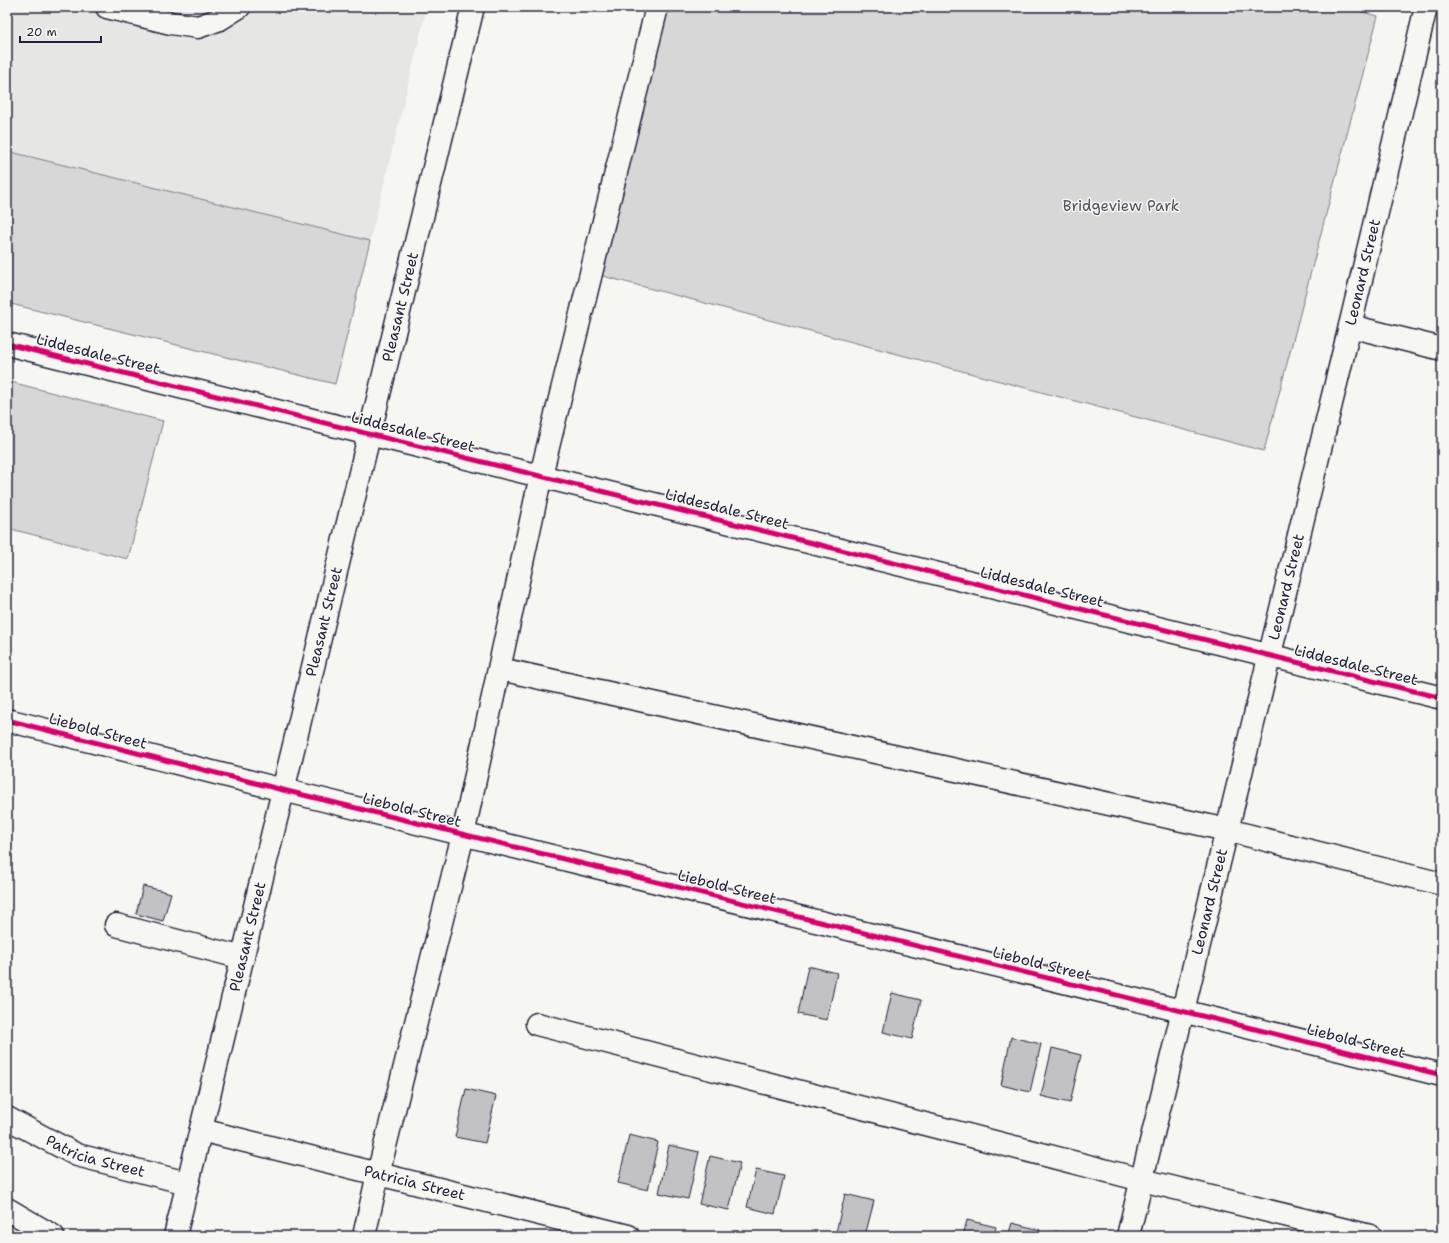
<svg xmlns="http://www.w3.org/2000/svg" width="1449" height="1243" font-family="'Shantell Sans',sans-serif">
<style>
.built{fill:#e6e6e4}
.green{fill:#d7d7d7;stroke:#7c7c89}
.building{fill:#c2c2c4;stroke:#22223b}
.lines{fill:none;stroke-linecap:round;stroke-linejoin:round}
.minor-casing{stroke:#22223b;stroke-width:25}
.highway-casing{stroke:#22223b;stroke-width:25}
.minor{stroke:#f6f6f2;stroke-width:22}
.highway{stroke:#f6f6f2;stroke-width:22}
.cycleway-casing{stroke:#f6f6f2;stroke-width:8}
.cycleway{stroke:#d6006c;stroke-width:5}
.labels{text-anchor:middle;stroke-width:3;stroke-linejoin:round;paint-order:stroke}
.park-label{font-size:15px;fill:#4f4f62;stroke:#f6f6f2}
.street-label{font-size:15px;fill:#22223b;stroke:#f6f6f2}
</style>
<rect width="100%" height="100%" fill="#f6f6f2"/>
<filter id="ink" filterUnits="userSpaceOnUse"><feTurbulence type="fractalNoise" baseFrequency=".025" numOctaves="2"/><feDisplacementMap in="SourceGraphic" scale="8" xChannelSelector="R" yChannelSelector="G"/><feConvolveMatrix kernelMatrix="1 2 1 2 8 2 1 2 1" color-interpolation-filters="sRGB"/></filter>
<g filter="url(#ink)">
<polygon class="built" points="7,7 427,7 370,241 7,151"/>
<g class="green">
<polygon points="669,7 1343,7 1378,16 1264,451 599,275"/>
<polygon points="7,151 370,241 335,384 7,303"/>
<polygon points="7,381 163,421 128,559 7,528"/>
</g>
<g class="building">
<polygon points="143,886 171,893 163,921 136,914"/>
<polygon points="808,966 837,973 827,1020 798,1014"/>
<polygon points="892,993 921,1000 912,1039 883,1032"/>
<polygon points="1011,1037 1041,1044 1030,1092 1001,1085"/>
<polygon points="1052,1048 1081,1055 1070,1103 1041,1096"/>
<polygon points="466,1089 496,1096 485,1143 455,1137"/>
<polygon points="629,1135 658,1142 648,1190 618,1183"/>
<polygon points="669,1145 699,1152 688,1199 659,1193"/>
<polygon points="710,1156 740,1163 729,1210 699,1204"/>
<polygon points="756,1170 784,1176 775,1214 747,1207"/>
<polygon points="845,1194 874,1201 865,1236 853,1236 836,1232"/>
<polygon points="967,1220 996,1227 994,1236 963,1236"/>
<polygon points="1012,1223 1040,1230 1038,1236 1008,1236"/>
<polygon points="1055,1231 1073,1236 1054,1236"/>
</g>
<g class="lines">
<defs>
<g id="minor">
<polyline points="107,7 171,23 198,27 220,19 239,7"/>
<polyline points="1350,326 1442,349"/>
<path d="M 7,344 C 485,463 963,581 1442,698"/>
<polyline points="500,669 1227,830 1442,884"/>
<polyline points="7,720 283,790 1442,1075"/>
<polyline points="116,925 243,958"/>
<polyline points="537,1024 1142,1180 1370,1236"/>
<path id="s1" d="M 7,1118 L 77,1155 L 187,1183"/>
<path id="s2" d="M 201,1130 L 628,1236"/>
<path id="s3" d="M 175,1236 L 473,7"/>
<polyline points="364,1236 378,1174 463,835 541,475 657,7"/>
<path id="s4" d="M 1128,1236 L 1350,326 L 1426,7"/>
</g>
<polyline id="highway" points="7,1209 53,1236"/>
</defs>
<use href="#minor" class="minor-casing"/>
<use href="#highway" class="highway-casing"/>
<use href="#minor" class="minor"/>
<use href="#highway" class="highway"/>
<defs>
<g id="cycleway">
<path d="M 7,344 C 485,463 963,581 1442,698"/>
<polyline points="7,720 283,790 1442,1075"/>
</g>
</defs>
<use href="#cycleway" class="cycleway-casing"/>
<use href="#cycleway" class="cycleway"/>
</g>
</g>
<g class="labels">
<g class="park-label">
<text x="1121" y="211">Bridgeview Park</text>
</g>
<g class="street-label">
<text dy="5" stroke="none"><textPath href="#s4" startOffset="992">Leonard Street</textPath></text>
<text dy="5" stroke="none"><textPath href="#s3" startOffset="956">Pleasant Street</textPath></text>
<text transform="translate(98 354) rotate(14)" y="5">Liddesdale Street</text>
<text transform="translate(413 432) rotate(14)" y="5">Liddesdale Street</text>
<text transform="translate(727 509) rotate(14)" y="5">Liddesdale Street</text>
<text transform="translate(1042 587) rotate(14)" y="5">Liddesdale Street</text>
<text dy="5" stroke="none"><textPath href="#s4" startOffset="668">Leonard Street</textPath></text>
<text dy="5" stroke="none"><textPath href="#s3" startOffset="632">Pleasant Street</textPath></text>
<text transform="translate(1356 665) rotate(14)" y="5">Liddesdale Street</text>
<text transform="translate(98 731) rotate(15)" y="5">Liebold Street</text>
<text transform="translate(412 810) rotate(14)" y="5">Liebold Street</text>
<text transform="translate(727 887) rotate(14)" y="5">Liebold Street</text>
<text dy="5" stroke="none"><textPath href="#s4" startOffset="344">Leonard Street</textPath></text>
<text dy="5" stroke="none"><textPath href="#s3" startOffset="308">Pleasant Street</textPath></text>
<text transform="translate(1042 964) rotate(14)" y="5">Liebold Street</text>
<text transform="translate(1356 1041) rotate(14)" y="5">Liebold Street</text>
<text dy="5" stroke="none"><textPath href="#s1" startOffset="97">Patricia Street</textPath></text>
<text dy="5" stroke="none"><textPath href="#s2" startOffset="220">Patricia Street</textPath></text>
</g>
</g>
<rect width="1449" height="1243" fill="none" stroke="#f6f6f2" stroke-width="24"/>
<rect x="12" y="12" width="1425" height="1219" fill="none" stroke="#22223b" stroke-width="1.5" filter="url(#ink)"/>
<path d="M20 36v6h81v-6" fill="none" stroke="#22223b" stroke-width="2"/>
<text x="26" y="36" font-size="12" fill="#22223b" stroke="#f6f6f2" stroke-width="3" paint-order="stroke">20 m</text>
</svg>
